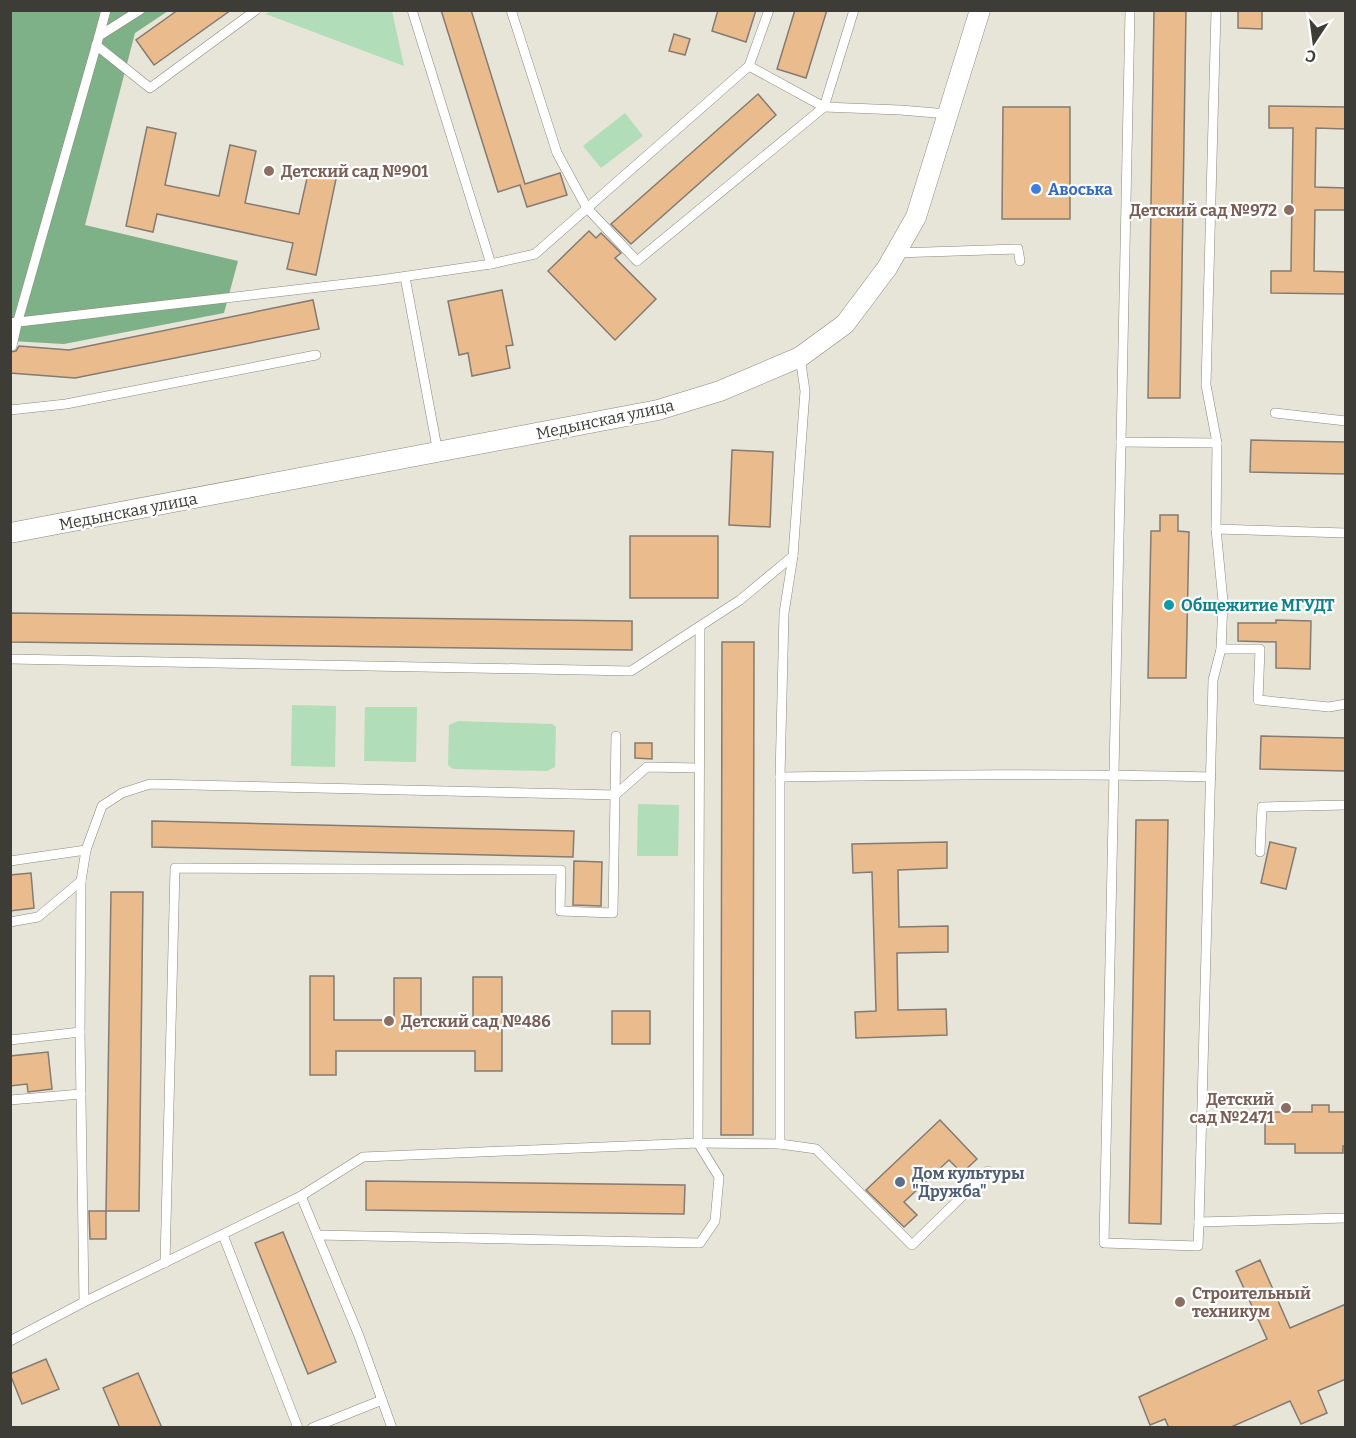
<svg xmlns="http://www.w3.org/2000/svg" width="1356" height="1438" font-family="Bitter,serif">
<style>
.green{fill:#b2ddb9}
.forest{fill:#7eb187}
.building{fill:#eabc8d;stroke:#847b72;stroke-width:1.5}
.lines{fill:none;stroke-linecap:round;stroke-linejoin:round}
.service-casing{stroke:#8b897d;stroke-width:10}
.minor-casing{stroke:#8b897d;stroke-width:21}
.service{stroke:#fff;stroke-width:9}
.minor{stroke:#fff;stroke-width:20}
.education-dot{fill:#8d6e63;stroke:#fff;stroke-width:2}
.shop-dot{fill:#3f7fe0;stroke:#fff;stroke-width:2}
.culture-dot{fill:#0f9aa8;stroke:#fff;stroke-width:2}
.service-dot{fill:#5c6f8a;stroke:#fff;stroke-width:2}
.labels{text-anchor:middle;stroke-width:4.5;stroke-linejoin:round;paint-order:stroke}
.education-label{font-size:16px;font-weight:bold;fill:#785e54;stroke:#fff;text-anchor:start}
.shop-label{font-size:16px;font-weight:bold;fill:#366cbe;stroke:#fff;text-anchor:start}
.street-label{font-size:16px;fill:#3d3c37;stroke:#fff}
.culture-label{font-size:16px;font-weight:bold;fill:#0d838f;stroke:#fff;text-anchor:start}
.service-label{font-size:16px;font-weight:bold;fill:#4e5e75;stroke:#fff;text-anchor:start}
</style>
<rect width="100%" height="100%" fill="#e7e4d8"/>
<g class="green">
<polygon points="271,10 392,11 404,66 266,14"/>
<polygon points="625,113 643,136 601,168 583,146"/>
<polygon points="292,705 336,706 335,767 291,766"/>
<polygon points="365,707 417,707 416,762 364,761"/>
<polygon points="458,721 552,724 556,727 555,767 547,771 453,769 448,765 449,725"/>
<polygon points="638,804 679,805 678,856 637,856"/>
</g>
<polygon class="forest" points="10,11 168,11 135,33 85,225 238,261 224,313 64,344 11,341"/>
<g class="building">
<polygon points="178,10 231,10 154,65 136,40"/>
<polygon points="441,10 471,10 525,184 560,173 567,195 527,207 520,185 498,192"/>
<polygon points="718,10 756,10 746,42 712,31"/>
<polygon points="795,10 827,10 806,78 777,69"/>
<polygon points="1154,10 1186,10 1180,398 1148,398"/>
<polygon points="1238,10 1262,10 1262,29 1238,28"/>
<polygon points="674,34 690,39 685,55 669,51"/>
<polygon points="758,94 776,115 631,244 611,224"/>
<polygon points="1269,106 1346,107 1346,129 1316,128 1315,187 1346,188 1346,210 1315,210 1314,271 1346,272 1346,294 1271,293 1271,271 1291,271 1293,128 1269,128"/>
<polygon points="1003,107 1070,107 1070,219 1002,219"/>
<polygon points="147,127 176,133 165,185 219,196 230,145 256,151 245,203 299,214 309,169 337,174 316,275 287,269 293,243 157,214 153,232 126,226"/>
<polygon points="589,231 596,238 601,233 621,253 615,258 656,299 615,340 548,271"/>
<polygon points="502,290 513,345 506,346 510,368 472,376 468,353 459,355 448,301"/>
<polygon points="313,300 319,329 75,378 10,373 10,352 16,351 19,346 69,350"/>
<polygon points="1251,440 1346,442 1346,474 1250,472"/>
<polygon points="732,450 773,452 770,527 729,525"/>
<polygon points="1160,515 1178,515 1178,531 1189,532 1186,678 1148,678 1151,531 1160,531"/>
<rect x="630" y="536" width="88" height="62"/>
<polygon points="10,613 632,621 632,650 10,642"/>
<polygon points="1276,620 1311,621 1310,669 1276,668 1276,642 1238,641 1238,623 1276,623"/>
<polygon points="722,642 754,642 753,1135 721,1135"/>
<polygon points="1261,736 1346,738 1346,771 1260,769"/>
<polygon points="635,743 652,743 652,759 635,758"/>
<polygon points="1136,820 1168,820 1161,1224 1129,1223"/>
<polygon points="152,821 574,831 573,857 152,847"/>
<polygon points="947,842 947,868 898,870 899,927 948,926 948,952 897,953 898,1010 946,1009 947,1035 856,1038 855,1012 876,1011 872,872 853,873 852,844"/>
<polygon points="1270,842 1296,848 1286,889 1261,883"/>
<polygon points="574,861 602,862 601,906 573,905"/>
<polygon points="31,873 34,908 10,911 10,875"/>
<polygon points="111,892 143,892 139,1211 106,1211"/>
<polygon points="310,976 334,976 334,1020 394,1020 394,978 421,978 421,1019 473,1019 473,977 502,977 502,1071 475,1071 475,1051 336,1051 336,1075 310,1075"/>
<rect x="612" y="1011" width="38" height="33"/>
<polygon points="48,1052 52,1089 28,1092 27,1084 10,1086 10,1056"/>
<polygon points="1312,1105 1329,1105 1329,1112 1346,1112 1346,1146 1343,1146 1343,1153 1295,1153 1295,1144 1265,1144 1265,1112 1312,1112"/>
<polygon points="940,1120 977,1159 962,1173 949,1160 904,1202 917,1215 904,1227 866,1190"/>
<polygon points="366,1181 685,1185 684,1214 366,1210"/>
<polygon points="89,1211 106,1211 106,1239 90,1239"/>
<polygon points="283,1232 336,1362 308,1374 255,1243"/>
<polygon points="1260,1260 1290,1328 1346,1304 1346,1379 1318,1391 1327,1413 1301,1424 1290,1401 1229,1428 1169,1428 1165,1419 1150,1425 1139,1397 1267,1339 1236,1271"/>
<polygon points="46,1359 59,1389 22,1404 10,1374"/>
<polygon points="138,1373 162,1428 120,1428 103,1388"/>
</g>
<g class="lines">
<defs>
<g id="service">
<polyline points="511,10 557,153 587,208 637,261 824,107 749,66"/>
<polyline points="854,10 824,107 900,110 948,114"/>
<polyline points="1130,10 1121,442 1217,443"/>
<polyline points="1216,10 1206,385 1217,443 1216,529 1223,601 1221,649 1213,680 1199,1222 1346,1218"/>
<polyline points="99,36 106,10"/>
<polyline points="96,45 150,88 256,10"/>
<polyline points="896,253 1018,249 1020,261"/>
<polyline points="491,264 535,254 749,66 769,10"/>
<polyline points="405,277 438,453"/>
<polyline points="10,323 380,280 491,264 412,10"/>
<polyline points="12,346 17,324 99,36 140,10"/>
<path d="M 800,357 L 805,391 L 793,556 L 784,613 L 780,777 C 924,775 1067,773 1211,777"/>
<polyline points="10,410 66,404 316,355"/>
<polyline points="1275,413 1346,421"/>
<polyline points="1121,442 1104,1243 1198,1246 1199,1222"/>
<polyline points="1216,529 1346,533"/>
<polyline points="700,626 698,1143 780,1144 780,777"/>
<polyline points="1221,649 1260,649 1258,700 1329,707 1346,704"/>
<polyline points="10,659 631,671 740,600 793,556"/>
<polyline points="1260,852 1262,807 1346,805"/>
<polyline points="10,861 86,850"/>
<polyline points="10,922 38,917 81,881"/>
<polyline points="10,1040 80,1032"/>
<polyline points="10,1100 81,1094"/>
<polyline points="780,1144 816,1149 912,1245 988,1171"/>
<polyline points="301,1196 359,1336 392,1428"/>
<polyline points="223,1235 298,1428"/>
<polyline points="165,1263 175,868 561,870 560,911 613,913 616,736"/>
<polyline points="84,1302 301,1196 363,1157 698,1143 719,1177 715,1221 700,1243 317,1235"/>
<polyline points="10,1341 84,1302 80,1032 81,881 86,850 102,806 122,793 150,784 615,795 647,767 699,768"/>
<polyline points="312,1428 382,1400"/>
</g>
<polyline id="minor" points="10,533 658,410 720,391 800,357 845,324 887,268 916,217 980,10"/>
</defs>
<use href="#service" class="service-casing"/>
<use href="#minor" class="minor-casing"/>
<use href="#service" class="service"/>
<use href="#minor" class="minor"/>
</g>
<g class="education-dot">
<circle cx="269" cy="171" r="6"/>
<circle cx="1289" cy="210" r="6"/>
<circle cx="389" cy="1021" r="6"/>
<circle cx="1286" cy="1108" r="6"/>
<circle cx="1180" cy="1302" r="6"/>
</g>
<circle class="shop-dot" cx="1036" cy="189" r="6"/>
<circle class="culture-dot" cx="1169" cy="605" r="6"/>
<circle class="service-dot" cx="900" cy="1182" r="6"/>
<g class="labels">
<g class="education-label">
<text x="281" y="177">Детский сад №901</text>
<text x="1277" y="216" text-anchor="end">Детский сад №972</text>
<text x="401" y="1027">Детский сад №486</text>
<text x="1274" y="1105" text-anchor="end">Детский<tspan x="1274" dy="18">сад №2471</tspan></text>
<text x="1192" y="1299">Строительный<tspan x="1192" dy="18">техникум</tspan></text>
</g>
<g class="shop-label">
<text x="1048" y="195">Авоська</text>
</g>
<g class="street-label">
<text transform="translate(605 419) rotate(-12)" y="6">Медынская улица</text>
<text transform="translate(128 511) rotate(-11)" y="6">Медынская улица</text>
</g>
<g class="culture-label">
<text x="1181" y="611">Общежитие МГУДТ</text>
</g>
<g class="service-label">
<text x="912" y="1179">Дом культуры<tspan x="912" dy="18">"Дружба"</tspan></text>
</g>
</g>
<rect width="1356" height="1438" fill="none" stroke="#3d3c37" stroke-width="24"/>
<g transform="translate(1314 42) rotate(193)" stroke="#ffffff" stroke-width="4.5" paint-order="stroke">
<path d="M0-4.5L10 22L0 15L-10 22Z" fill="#3d3c37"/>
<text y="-9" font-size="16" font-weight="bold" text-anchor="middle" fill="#3d3c37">С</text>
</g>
</svg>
